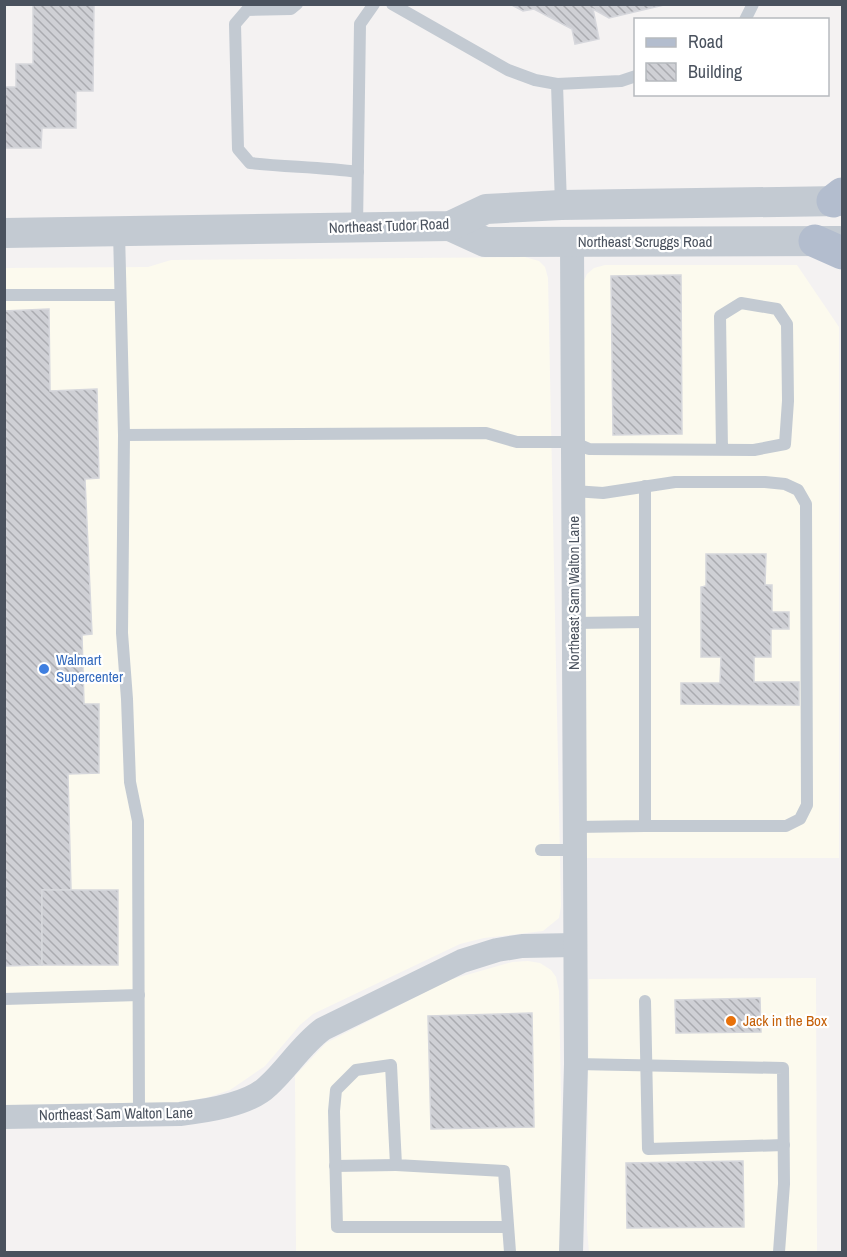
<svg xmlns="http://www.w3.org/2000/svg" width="847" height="1257" font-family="'Archivo Narrow',sans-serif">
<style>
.commercial{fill:#fcfaee}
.building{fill:url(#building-back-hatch);stroke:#d6d7dc;stroke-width:1.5}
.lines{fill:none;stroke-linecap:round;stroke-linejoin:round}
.service{stroke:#c3cad2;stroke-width:12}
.minor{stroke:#c3cad2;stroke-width:24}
.tertiary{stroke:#c3cad2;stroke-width:30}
.primary{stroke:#b3bdce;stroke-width:33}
.shop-dot{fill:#3f7fe0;stroke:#fff;stroke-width:2}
.food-dot{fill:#e8710a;stroke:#fff;stroke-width:2}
.labels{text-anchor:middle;stroke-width:4.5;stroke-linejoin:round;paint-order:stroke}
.street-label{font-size:15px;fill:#4a525e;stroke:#fff}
.shop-label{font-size:15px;fill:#366cbe;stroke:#fff;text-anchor:start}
.food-label{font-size:15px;fill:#c56008;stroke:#fff;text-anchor:start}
</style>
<defs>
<pattern id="building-back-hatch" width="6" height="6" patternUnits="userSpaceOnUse" patternTransform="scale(1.5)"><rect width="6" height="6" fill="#cfd0d5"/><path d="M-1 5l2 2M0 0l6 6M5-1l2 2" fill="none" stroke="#aaabb0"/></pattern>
</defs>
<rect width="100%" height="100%" fill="#f4f2f2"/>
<g class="commercial">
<polygon points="525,257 539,261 545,267 548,278 561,906 559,918 543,931 484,938 460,944 313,1014 300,1025 265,1066 230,1090 209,1097 171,1104 5,1105 4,268 148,267 171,260"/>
<polygon points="605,265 797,265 839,327 839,858 585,858 583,283 587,274 594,268"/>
<polygon points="528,961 540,963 551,970 556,977 559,991 564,1252 296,1252 295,1076 326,1043 449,980 512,962"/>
<polygon points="816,978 817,1252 589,1252 587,1229 589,979"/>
</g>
<g class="building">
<polygon points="33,4 94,4 93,91 76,91 76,128 42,128 41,148 4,148 4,87 16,87 16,64 33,64"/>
<polygon points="510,4 668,4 609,18 593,9 599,39 575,44 572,29 534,9 523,11"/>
<polygon points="681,275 682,434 613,435 611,276"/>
<polygon points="49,309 50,391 97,389 99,478 85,479 92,634 82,635 84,704 99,704 99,773 68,774 71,890 42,890 42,965 4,966 4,311"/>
<polygon points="706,554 766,554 765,585 772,585 772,612 789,612 789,629 771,629 771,657 754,657 754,682 799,682 799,705 681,704 681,683 720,683 721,657 701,657 701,587 706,586"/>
<rect x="42" y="890" width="76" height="75"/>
<polygon points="760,998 761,1032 676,1033 675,1000"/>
<polygon points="532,1013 534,1127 431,1129 428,1016"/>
<polygon points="743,1161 744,1227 627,1228 626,1163"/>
</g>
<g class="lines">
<g class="service">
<path d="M 297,4 L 291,9 L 247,10 L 235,24 L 238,149 L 250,163 C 286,167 322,167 358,172"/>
<polyline points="392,4 508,70 535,80 557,84 621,81 636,76"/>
<polyline points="745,20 753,4"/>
<polyline points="557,84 561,205"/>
<polyline points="357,227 360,24 374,4"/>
<polyline points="119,232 124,435 122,633 127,699 130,782 138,821 139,1114"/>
<polyline points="4,295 120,295"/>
<polyline points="124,435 486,433 517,442 573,442 589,449 754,450 785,444 788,401 787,324 777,309 741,303 720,316 722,450"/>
<polyline points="574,491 603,493 675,482 765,482 785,484 798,490 806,504 807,805 800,819 786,826 645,826"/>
<polyline points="574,623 645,622"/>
<polyline points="575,827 645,826 645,486"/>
<polyline points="541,850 575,850"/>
<polyline points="4,999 139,995"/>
<polyline points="645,1001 648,1149 784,1145"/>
<polyline points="576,1064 783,1068 784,1184 779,1252"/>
<polyline points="335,1166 396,1165"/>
<polyline points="508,1227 337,1227 334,1111 336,1090 356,1070 391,1065 396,1165 504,1171 510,1252"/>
</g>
<g class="minor">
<path d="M 4,1117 L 180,1114 C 206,1111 249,1105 268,1086 C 288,1068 301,1045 323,1029 L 462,961 L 497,950 L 522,946 L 575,945"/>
<polyline points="571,1252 576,1064 572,242"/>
</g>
<g class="tertiary">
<polyline points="450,226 485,242 840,241"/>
<polyline points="4,233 450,226 486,209 561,205 842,201"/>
</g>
<g class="primary">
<polyline points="833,201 842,194"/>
<polyline points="815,241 842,253"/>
</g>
</g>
<circle class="shop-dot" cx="44" cy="669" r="6"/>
<circle class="food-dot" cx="731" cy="1021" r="6"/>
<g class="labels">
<g class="street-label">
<text transform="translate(389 226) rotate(-2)" y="5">Northeast Tudor Road</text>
<text x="645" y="247">Northeast Scruggs Road</text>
<text transform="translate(574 593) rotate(-90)" y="5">Northeast Sam Walton Lane</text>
<text transform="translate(116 1114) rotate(-1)" y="5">Northeast Sam Walton Lane</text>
</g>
<g class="shop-label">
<text x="56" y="665">Walmart<tspan x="56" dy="17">Supercenter</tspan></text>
</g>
<g class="food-label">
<text x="743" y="1026">Jack in the Box</text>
</g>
</g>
<rect width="847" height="1257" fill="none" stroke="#4a525e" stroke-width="12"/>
<rect x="634" y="18" width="195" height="78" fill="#ffffff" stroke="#b7babf" stroke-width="1.5"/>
<rect x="646" y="38" width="30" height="9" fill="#b3bdce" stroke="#b7babf" stroke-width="1.5"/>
<text x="688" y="48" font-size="18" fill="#4a525e">Road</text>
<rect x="646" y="63" width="30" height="18" fill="url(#building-back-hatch)" stroke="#b7babf" stroke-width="1.5"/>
<text x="688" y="78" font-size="18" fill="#4a525e">Building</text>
</svg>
